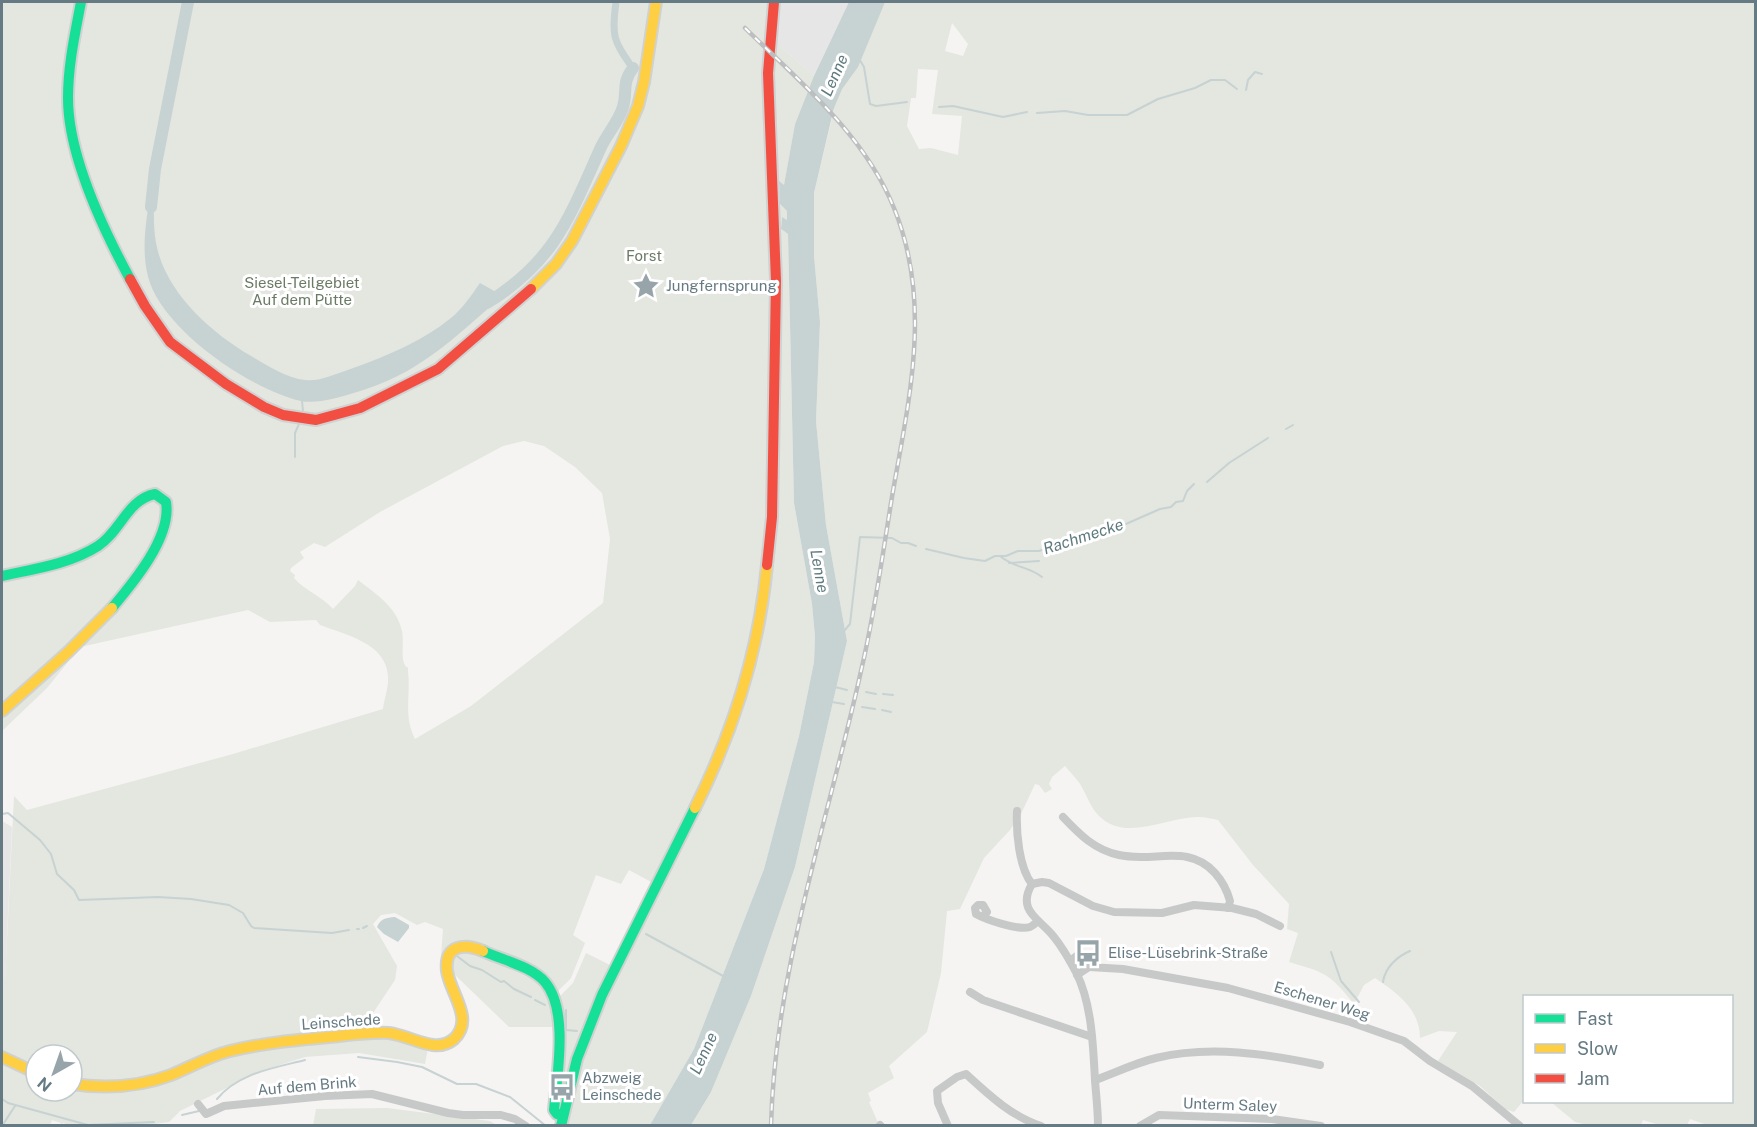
<svg xmlns="http://www.w3.org/2000/svg" width="1757" height="1127" font-family="'Public Sans',sans-serif">
<style>
.built{fill:#e5e6e5}
.green{fill:#e4e6e0;fill-rule:evenodd}
.water{fill:#c7d2d3}
.lines{fill:none;stroke-linecap:round;stroke-linejoin:round}
.stream{stroke:#c7d2d3;stroke-width:2}
.canal{stroke:#c7d2d3;stroke-width:7}
.river{stroke:#c7d2d3;stroke-width:12}
.fast-casing{stroke:#d0d1d1;stroke-width:14}
.slow-casing{stroke:#d0d1d1;stroke-width:14}
.jam-casing{stroke:#d0d1d1;stroke-width:14}
.street{stroke:#c7c9c9;stroke-width:8}
.fast{stroke:#16e098;stroke-width:10}
.slow{stroke:#ffcf43;stroke-width:10}
.jam{stroke:#f24e42;stroke-width:10}
.rail-casing{stroke:#bdbebf;stroke-width:4.5}
.rail{stroke:#fff;stroke-width:2;stroke-dasharray:7;stroke-linecap:butt}
.labels{text-anchor:middle;stroke-width:6;stroke-linejoin:round;paint-order:stroke}
.park-label{font-size:15px;fill:#6b7a64;stroke:#fff}
.poi-label{font-size:15px;fill:#657a83;stroke:#fff;text-anchor:start}
.street-label{font-size:15px;fill:#657a83;stroke:#fff}
.water-label{font-size:16px;font-style:italic;fill:#607b7f;stroke:#fff}
</style>
<rect width="100%" height="100%" fill="#f5f4f3"/>
<g class="built">
<polygon points="778,2 849,2 814,76 775,42"/>
<polygon points="2,821 12,827 5,981 2,981"/>
</g>
<g class="green">
<path d="M 2,2 L 75,2 C 71,33 63,65 65,97 C 67,146 85,193 105,237 L 109,234 C 92,191 71,144 71,97 C 71,65 77,33 84,2 L 774,2 L 769,40 L 775,42 L 814,76 L 849,2 L 1755,2 L 1755,1125 L 1707,1125 L 1690,1119 L 1687,1125 L 1659,1125 L 1643,1120 L 1641,1125 L 1587,1125 L 1575,1122 L 1551,1102 L 1732,1102 L 1732,996 L 1524,996 L 1524,1100 L 1514,1112 L 1505,1109 L 1480,1086 L 1438,1061 L 1457,1032 L 1439,1031 L 1420,1038 C 1420,1009 1397,993 1375,978 L 1364,985 L 1354,1004 C 1329,973 1326,973 1289,962 L 1298,933 L 1287,929 L 1289,904 L 1253,865 L 1218,820 C 1212,819 1206,817 1199,817 C 1169,816 1126,843 1099,816 C 1090,807 1087,795 1080,784 C 1076,778 1070,772 1065,766 L 1052,777 L 1049,784 L 1052,789 L 1045,793 L 1039,785 L 1035,784 L 1021,814 L 1010,830 L 984,858 L 960,909 L 947,911 L 941,973 L 927,1032 L 889,1066 L 894,1078 L 868,1093 L 871,1101 L 869,1102 L 879,1125 L 691,1125 L 711,1092 L 751,996 L 795,867 L 847,641 L 826,525 L 816,421 L 820,322 L 814,256 L 814,193 L 834,110 L 810,86 L 795,124 L 784,186 L 779,182 L 780,204 L 787,211 L 787,220 L 782,217 L 781,229 L 788,234 L 794,503 L 812,604 L 815,637 L 814,662 L 799,736 L 764,869 L 694,1049 L 650,1125 L 566,1125 L 581,1059 L 614,974 L 725,752 C 753,676 770,597 776,516 C 778,489 780,461 778,434 L 768,435 L 766,552 L 760,595 L 745,667 L 733,715 L 719,749 L 653,883 L 629,870 L 621,884 L 596,875 L 573,935 L 585,943 L 571,978 L 556,993 L 540,971 L 515,959 L 484,947 L 459,943 L 444,949 L 441,957 L 443,929 L 425,922 L 417,925 L 395,913 L 381,915 L 373,924 L 397,966 L 395,980 L 375,1010 L 365,1030 L 263,1040 L 202,1056 L 220,1055 L 267,1044 L 363,1038 L 397,1040 L 428,1048 L 425,1064 L 359,1053 L 305,1057 L 261,1071 L 180,1111 L 169,1122 L 139,1126 L 71,1126 L 63,1123 L 61,1126 L 61,1123 L 52,1120 L 50,1125 L 2,1124 L 2,981 L 5,981 L 14,796 L 27,810 L 233,754 L 383,709 C 384,699 389,687 388,676 C 386,643 346,635 320,625 L 316,620 L 270,622 L 248,610 L 80,647 L 47,688 L 2,731 L 2,718 C 45,678 178,567 170,505 C 168,495 160,490 151,490 C 133,491 120,523 108,535 C 80,559 36,564 2,573 ZM 952,23 L 968,44 L 963,56 L 945,51 ZM 918,69 L 938,70 L 932,114 L 962,116 L 958,155 L 931,148 L 919,149 L 907,126 L 911,98 L 916,98 ZM 524,441 L 544,446 L 575,467 L 602,493 L 610,539 L 603,603 L 471,706 L 415,739 C 403,715 411,696 408,671 C 408,663 407,671 404,663 C 401,655 404,641 402,631 C 397,607 376,594 358,580 L 355,586 L 333,609 C 322,596 305,591 294,578 L 295,575 L 290,571 L 291,568 L 304,558 L 300,552 L 314,543 L 325,547 L 380,512 L 503,446 ZM 36,1055 L 72,1055 L 72,1091 L 36,1091 Z"/>
<path d="M 155,499 C 167,506 162,516 159,527 C 138,590 50,660 2,706 L 2,581 C 39,572 84,567 113,540 C 124,529 133,516 141,503 L 146,500 Z"/>
<polygon points="461,950 481,953 540,984 550,997 553,1027 509,1027 453,973 448,957"/>
<polygon points="586,953 612,966 584,1024 562,1098 558,1099 559,997 573,983"/>
<polygon points="387,1108 490,1121 496,1125 313,1126 316,1109"/>
</g>
<g class="water">
<polygon points="849,2 885,2 858,67 842,89 834,108 814,193 814,256 820,322 816,421 826,525 847,641 795,867 751,996 711,1092 691,1125 650,1125 694,1049 764,869 799,736 814,662 815,637 812,604 794,503 788,234 781,229 782,217 787,220 787,211 780,204 779,181 784,185 795,124 814,76"/>
<path d="M 151,192 L 154,193 C 154,210 153,227 156,243 C 165,292 210,332 251,356 C 267,365 286,378 305,380 C 318,382 332,375 345,371 C 382,358 420,343 451,318 C 462,309 471,296 480,283 L 503,296 C 475,319 448,346 417,365 C 393,381 360,392 332,399 C 322,401 311,403 301,401 C 250,389 168,333 150,283 C 140,254 146,220 151,192 Z"/>
<path d="M 395,917 L 409,925 L 409,928 L 398,942 L 384,934 L 377,927 C 381,918 386,918 395,917 Z"/>
</g>
<g class="lines">
<g class="stream">
<polyline points="858,57 864,67 870,104 876,106 907,102"/>
<polyline points="1246,90 1248,80 1255,72 1262,74"/>
<polyline points="939,107 953,106 1003,117 1027,112"/>
<polyline points="1037,113 1065,111 1088,115 1127,115 1158,99 1195,88 1211,80 1225,80 1237,89"/>
<polyline points="302,401 303,411"/>
<polyline points="1286,429 1293,425"/>
<polyline points="295,457 295,433 299,424"/>
<polyline points="1207,482 1229,463 1268,438"/>
<polyline points="926,549 964,558 985,561 995,556 1006,556 1018,551 1039,551 1060,543 1072,543 1110,531 1160,509 1171,507 1176,502 1183,501 1187,491 1194,484"/>
<path d="M 1000,556 C 1014,568 1028,566 1042,577"/>
<polyline points="1009,563 1039,561"/>
<polyline points="844,631 850,624 860,537 892,538 901,543 908,543 916,546"/>
<polyline points="835,687 847,690"/>
<polyline points="866,692 876,694"/>
<polyline points="883,694 893,695"/>
<polyline points="832,702 844,704"/>
<polyline points="862,707 875,709"/>
<polyline points="882,710 891,712"/>
<polyline points="2,814 8,813 40,840 51,854 57,874 74,890 79,900 158,897 191,899 229,905 243,913 251,926 254,928 332,933 349,930"/>
<polyline points="363,928 367,926"/>
<polyline points="357,929 359,929"/>
<polyline points="646,934 725,977"/>
<polyline points="1331,952 1341,981 1359,1002"/>
<polyline points="457,956 470,966 482,970 501,982 504,981 514,989 531,997"/>
<path d="M 1383,982 C 1385,967 1398,956 1410,951"/>
<polyline points="535,1000 545,1005"/>
<polyline points="566,1010 566,1030 577,1031"/>
<polyline points="358,1057 397,1062 422,1067 457,1084 476,1084 510,1097 546,1126"/>
<polyline points="2,1099 8,1103 88,1125 154,1122"/>
<path d="M 217,1099 C 238,1073 274,1068 305,1060"/>
<polyline points="182,1115 199,1111"/>
<polyline points="2,1126 15,1106"/>
</g>
<path class="canal" d="M 616,2 C 611,38 614,41 634,70"/>
<g class="river">
<polyline points="151,207 155,169 188,2"/>
<path d="M 487,303 C 555,261 569,218 601,147 C 607,134 619,121 623,107 C 628,90 621,84 633,68"/>
</g>
<defs>
<g id="fast">
<path d="M 81,2 C 75,34 68,65 68,98 C 68,155 103,229 130,279"/>
<path d="M 2,576 C 34,569 70,564 98,546 C 120,532 128,499 155,494 L 166,502 C 172,537 133,583 112,608"/>
<path d="M 483,951 C 502,960 531,966 545,982 C 569,1010 557,1076 554,1110 L 557,1114 L 563,1116"/>
<polyline points="561,1126 577,1059 602,995 695,808"/>
</g>
<g id="slow">
<polyline points="531,289 556,264 572,241 621,146 638,106 644,82 656,2"/>
<polyline points="2,711 68,652 112,608"/>
<path d="M 695,808 C 733,732 759,651 767,565"/>
<polyline points="2,1057 36,1073"/>
<path d="M 72,1084 C 106,1089 139,1087 171,1075 C 191,1067 209,1056 230,1051 C 263,1043 296,1040 329,1037 C 349,1035 369,1032 389,1033 C 404,1035 418,1043 433,1045 C 441,1046 448,1044 454,1039 C 475,1019 450,993 447,971 C 444,945 464,943 483,951"/>
</g>
<g id="jam">
<polyline points="130,279 145,306 170,342 226,384 264,407 283,415 316,420 360,408 438,369 531,289"/>
<polyline points="767,565 772,517 776,281 768,73 774,2"/>
</g>
</defs>
<use href="#fast" class="fast-casing"/>
<use href="#slow" class="slow-casing"/>
<use href="#jam" class="jam-casing"/>
<g class="street">
<path d="M 1017,811 C 1016,832 1019,868 1032,884"/>
<path d="M 1063,817 C 1080,835 1095,850 1119,855 C 1154,863 1188,843 1215,873 C 1223,882 1227,890 1230,901 L 1228,908"/>
<path d="M 1032,884 C 1016,911 1040,919 1054,937 C 1063,948 1069,959 1076,972 C 1092,1004 1093,1045 1095,1080 C 1096,1095 1098,1110 1098,1126"/>
<polyline points="1032,884 1042,882 1049,883 1093,906 1114,912 1162,913 1194,905 1232,908 1256,914 1280,926"/>
<path d="M 983,916 L 987,912 L 983,905 L 978,905 L 975,908 L 976,914 C 985,919 1018,931 1030,927 C 1031,927 1037,922 1038,921"/>
<path d="M 1070,961 L 1078,955 C 1086,955 1088,960 1089,967 L 1077,975"/>
<polyline points="1089,967 1123,969 1228,988 1350,1022 1404,1041 1430,1061 1472,1086 1520,1126"/>
<polyline points="970,992 983,1000 1092,1037"/>
<path d="M 1095,1080 C 1115,1073 1135,1063 1156,1058 C 1210,1045 1267,1054 1320,1065"/>
<polyline points="198,1104 206,1114 224,1106 325,1096 372,1094 448,1113 463,1115 501,1115 515,1119 526,1126"/>
<polyline points="880,1125 881,1126"/>
<path d="M 948,1126 L 938,1103 L 937,1091 L 957,1077 L 966,1074 C 989,1095 1011,1116 1041,1126"/>
<polyline points="1140,1126 1159,1115 1272,1119 1321,1126"/>
</g>
<use href="#fast" class="fast"/>
<use href="#slow" class="slow"/>
<use href="#jam" class="jam"/>
<defs>
<path id="rail" d="M 745,28 C 800,82 864,134 894,208 C 932,302 910,395 893,491 C 883,551 875,612 861,671 C 828,821 775,970 771,1126"/>
</defs>
<use href="#rail" class="rail-casing"/>
<use href="#rail" class="rail"/>
</g>
<defs>
<symbol id="sight-bare" viewBox="-9 -9 18 18"><path d="M0-6L1.8-2.2L6-1.7L2.9 1.2L3.7 5.4L0 3.3L-3.7 5.4L-2.9 1.2L-6-1.7L-1.8-2.2Z" fill="#97a5aa" stroke="#fff" stroke-width="2.5" paint-order="stroke"/></symbol>
<symbol id="bus-bare" viewBox="-9 -9 18 18"><path d="M-5-6H5V4H4V6H2V4H-2V6H-4V4H-5ZM-3.5-4V0h7V-4ZM-3.5 1.2v1.5H-2V1.2ZM2 1.2v1.5H3.5V1.2Z" fill="#97a5aa" stroke="#fff" stroke-width="2.5" paint-order="stroke"/></symbol>
</defs>
<g fill-rule="evenodd">
<use href="#sight-bare" x="627" y="267" width="38" height="38"/>
<use href="#bus-bare" x="1069" y="934" width="38" height="38"/>
<use href="#bus-bare" x="543" y="1068" width="38" height="38"/>
</g>
<g class="labels">
<g class="park-label">
<text x="644" y="261">Forst</text>
<text x="302" y="288">Siesel-Teilgebiet<tspan x="302" dy="17">Auf dem Pütte</tspan></text>
</g>
<g class="poi-label">
<text x="666" y="291">Jungfernsprung</text>
<text x="1108" y="958">Elise-Lüsebrink-Straße</text>
<text x="582" y="1083">Abzweig<tspan x="582" dy="17">Leinschede</tspan></text>
</g>
<g class="street-label">
<text transform="translate(1322 1001) rotate(17)" y="5">Eschener Weg</text>
<text transform="translate(341 1022) rotate(-4)" y="5">Leinschede</text>
<text transform="translate(307 1086) rotate(-5)" y="5">Auf dem Brink</text>
<text transform="translate(1230 1105) rotate(2)" y="5">Unterm Saley</text>
</g>
<g class="water-label">
<text transform="translate(834 75) rotate(-66)" y="6">Lenne</text>
<text transform="translate(1083 536) rotate(-18)" y="6">Rachmecke</text>
<text transform="translate(820 571) rotate(80)" y="6">Lenne</text>
<text transform="translate(703 1053) rotate(-65)" y="6">Lenne</text>
</g>
</g>
<rect width="1757" height="1127" fill="none" stroke="#657a83" stroke-width="6"/>
<rect x="1523" y="995" width="210" height="108" fill="#ffffff" stroke="#c1cacd" stroke-width="1.5"/>
<rect x="1535" y="1014" width="30" height="9" fill="#16e098" stroke="#c1cacd" stroke-width="1.5"/>
<text x="1577" y="1025" font-size="18" fill="#657a83">Fast</text>
<rect x="1535" y="1044" width="30" height="9" fill="#ffcf43" stroke="#c1cacd" stroke-width="1.5"/>
<text x="1577" y="1055" font-size="18" fill="#657a83">Slow</text>
<rect x="1535" y="1074" width="30" height="9" fill="#f24e42" stroke="#c1cacd" stroke-width="1.5"/>
<text x="1577" y="1085" font-size="18" fill="#657a83">Jam</text>
<g transform="translate(54 1073) rotate(220)"><circle r="28" fill="#ffffff" stroke="#c1cacd" stroke-width="1.5"/>
<path d="M0-4.5L10 22L0 15L-10 22Z" fill="#97a5aa"/>
<text y="-9" font-size="16" font-weight="bold" text-anchor="middle" fill="#657a83">N</text>
</g>
</svg>
